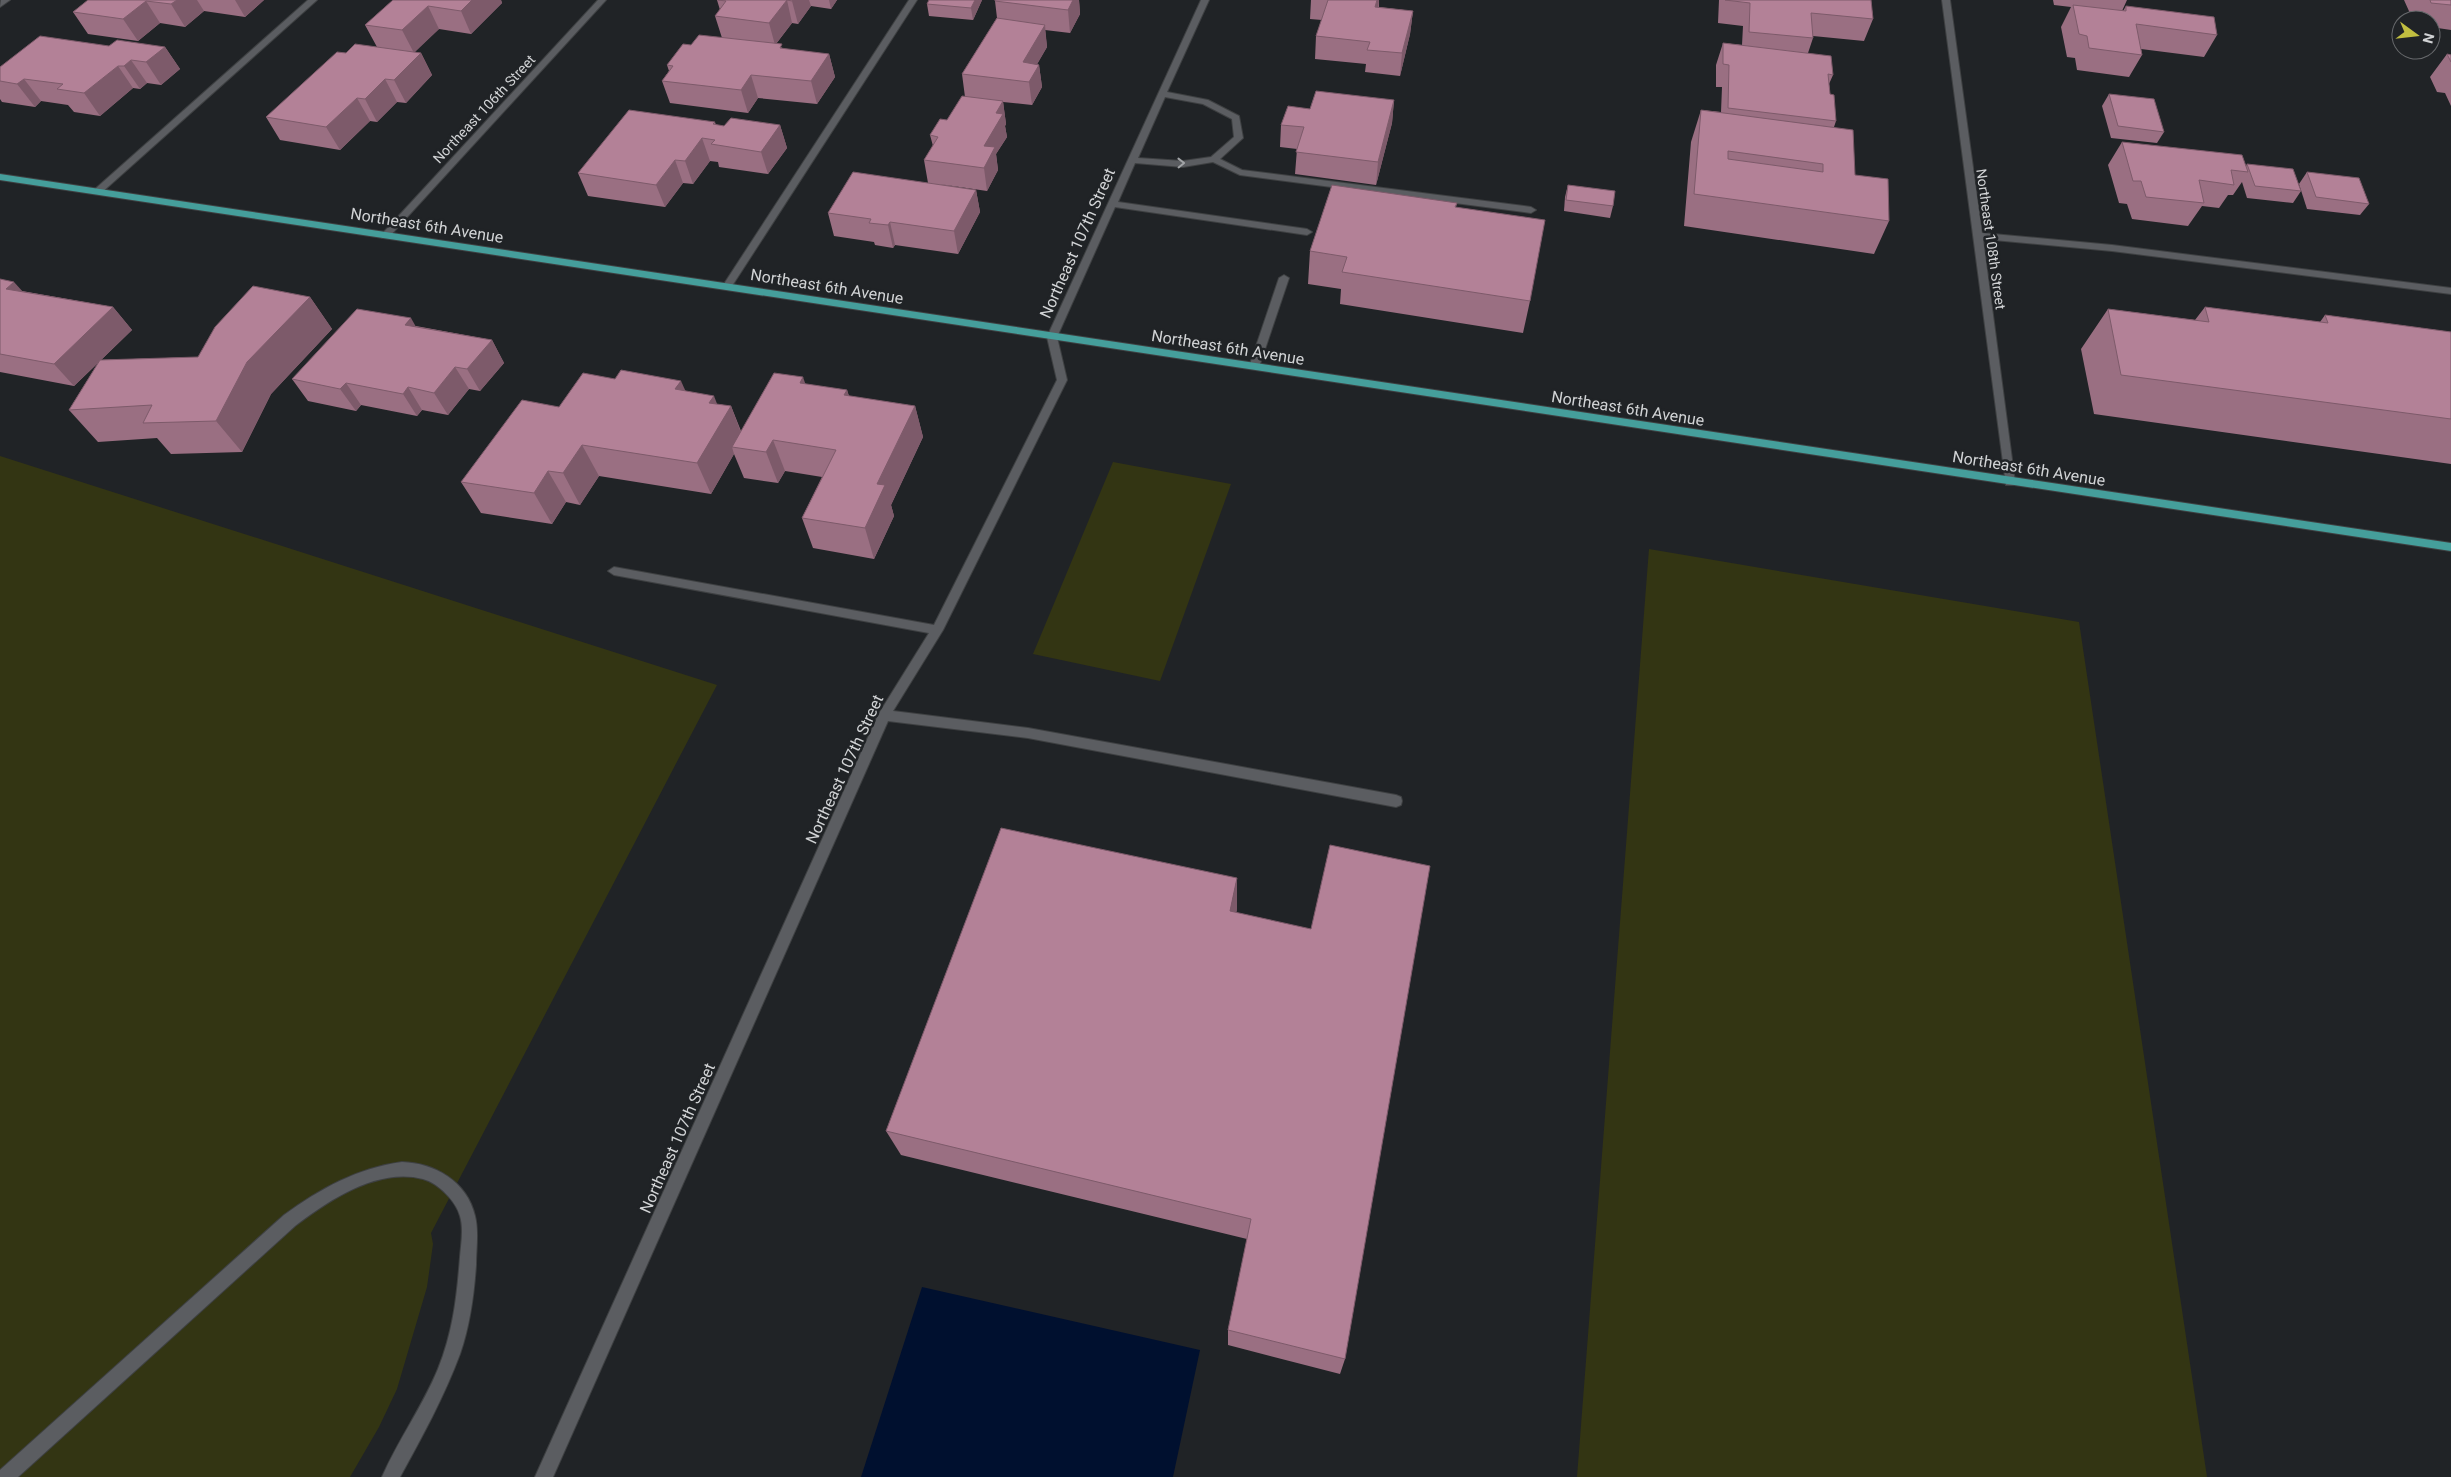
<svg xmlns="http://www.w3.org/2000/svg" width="2451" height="1477" font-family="Roboto,sans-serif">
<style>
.green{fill:#333513}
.water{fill:#00102f}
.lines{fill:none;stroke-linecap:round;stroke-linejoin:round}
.minor-casing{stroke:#3e4042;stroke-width:2}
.major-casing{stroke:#3e4042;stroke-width:2}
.minor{fill:#5b5d61;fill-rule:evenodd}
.major{fill:#459e9b;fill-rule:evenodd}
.wall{fill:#9a6f82}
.shaded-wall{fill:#7d5a6a}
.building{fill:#b38197;stroke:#7d5a6a;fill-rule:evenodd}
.oneway{stroke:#a2a4a7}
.labels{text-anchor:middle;stroke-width:5;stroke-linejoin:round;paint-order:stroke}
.far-street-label{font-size:14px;fill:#d1d3d5;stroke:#202326}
.street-label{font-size:16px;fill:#d1d3d5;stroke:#202326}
</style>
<rect width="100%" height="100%" fill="#202326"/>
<g class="green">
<polygon points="0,456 717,685 431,1233 433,1244 427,1287 397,1389 379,1427 350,1477 0,1477"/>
<polygon points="1113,462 1231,484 1160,681 1033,654"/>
<polygon points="1649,549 2079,622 2207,1477 1577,1477"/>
</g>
<polygon class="water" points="922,1287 1200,1350 1173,1477 861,1477"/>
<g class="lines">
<defs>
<g id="minor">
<polygon points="1,0 10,0 0,7"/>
<polygon points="308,0 317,0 100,194 94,194 94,190"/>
<polygon points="598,0 606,0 388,238 382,238 382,234"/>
<polygon points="909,0 917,0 730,289 724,289 722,287"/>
<path d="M 1201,0 L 1209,0 L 1167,92 L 1208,100 L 1239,116 L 1243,138 L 1220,159 L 1242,170 L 1531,207 L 1536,210 L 1531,213 L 1240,175 L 1213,162 L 1183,167 L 1135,163 L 1118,202 L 1307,229 L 1312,232 L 1307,235 L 1115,207 L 1057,337 L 1067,380 L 943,630 L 893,711 L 1028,728 L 1396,795 L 1401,797 L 1402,801 L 1401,805 L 1396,807 L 1028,738 L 888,721 L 553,1477 L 535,1477 L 878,715 L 929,633 L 614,575 L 608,571 L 614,567 L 934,625 L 1057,380 L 1047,337 ZM 1165,97 L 1203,104 L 1232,119 L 1234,137 L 1211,157 L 1183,161 L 1138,158 Z"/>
<polygon points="1942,0 1950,0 1982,233 2112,245 2451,288 2451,294 2112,251 1983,239 2015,482 2014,485 2006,485"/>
<polygon points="1284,275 1289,278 1259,367 1258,369 1250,369 1249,367 1279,278"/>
<path d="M 402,1162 C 434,1163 467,1181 475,1216 C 479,1232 476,1248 476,1265 C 474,1295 470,1325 460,1354 C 444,1397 422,1437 400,1477 L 382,1477 C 398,1440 423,1406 438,1369 C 453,1332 457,1296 460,1257 C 461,1244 464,1229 460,1216 C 456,1201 438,1183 423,1179 C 378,1167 329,1200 295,1226 L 18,1477 L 0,1477 L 0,1470 L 284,1215 C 320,1189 357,1168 402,1162 Z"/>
</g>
<polygon id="major" points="0,174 2451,543 2451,551 0,180"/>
</defs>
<use href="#minor" class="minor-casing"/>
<use href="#major" class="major-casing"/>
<use href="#minor" class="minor"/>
<use href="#major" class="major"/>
</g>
<g class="wall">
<polygon points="88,0 264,0 245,17 204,11 185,27 160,23 138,41 88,34 73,12"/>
<polygon points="393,0 501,0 502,3 471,34 439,29 414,52 421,53 432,75 406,103 397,102 377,122 370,121 340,150 280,140 266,117 346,53 377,47 365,25"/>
<polygon points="717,0 837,0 831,9 811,6 798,24 792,23 776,44 784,49 829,54 835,77 817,104 758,98 748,113 670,103 662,81 669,71 667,65 691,45 722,38 715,16 720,10"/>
<polygon points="982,0 973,20 929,16 927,4"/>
<polygon points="995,0 1079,0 1080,14 1070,33 1045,30 1047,47 1037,64 1039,65 1042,87 1032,105 1003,102 1006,124 1005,126 1007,137 996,154 998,170 987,191 939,184 976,190 980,212 958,254 895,245 893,248 875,245 874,242 834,236 828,213 928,183 924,160 933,146 930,135 947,120 965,97 962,74 997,18 995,1"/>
<polygon points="1311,0 1379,0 1379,7 1413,11 1410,34 1400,76 1365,72 1366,64 1315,59 1316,36 1322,20 1310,19"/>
<polygon points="1719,0 1871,0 1873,19 1864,41 1813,36 1813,38 1808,53 1833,75 1829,84 1830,94 1836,121 1834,127 1855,175 1889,221 1874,254 1684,226 1691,142 1701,110 1721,112 1722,87 1716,87 1716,65 1723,43 1742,45 1743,26 1718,23"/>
<polygon points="2053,0 2127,0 2122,11 2123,11 2126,6 2217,35 2204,57 2141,49 2142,55 2129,77 2077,70 2075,58 2067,57 2061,27 2071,7 2054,5"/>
<polygon points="2404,0 2451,0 2451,30 2431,27 2431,20 2413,20"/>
<polygon points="109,46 165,47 180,69 161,85 147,83 140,89 133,88 100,116 74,112 68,105 41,101 35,107 2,102 0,99 0,67"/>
<polygon points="2447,54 2451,55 2451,106 2445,93 2437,92 2430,77"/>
<polygon points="2109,94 2164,132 2157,143 2111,138 2102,106"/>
<polygon points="1394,100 1392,123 1376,185 1295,174 1297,149 1280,147 1281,125 1310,109"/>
<polygon points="715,122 716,125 724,126 780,125 787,148 768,174 719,167 718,162 710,161 693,184 683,183 665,207 588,196 578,173"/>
<polygon points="2122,142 2246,166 2247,164 2301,191 2293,203 2247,198 2242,182 2233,195 2228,195 2219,208 2202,206 2188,226 2132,219 2127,204 2119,203 2108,165"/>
<polygon points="2307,172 2369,204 2360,215 2307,209 2299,184"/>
<polygon points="1568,185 1613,206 1610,218 1564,211 1565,197"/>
<polygon points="1457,203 1456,207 1530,301 1523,333 1340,304 1341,289 1308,284 1310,251"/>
<polygon points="0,279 22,291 113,307 132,330 101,360 198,357 310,297 332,329 271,394 242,452 171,454 157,438 98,442 69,410 98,363 74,386 0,372"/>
<polygon points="2205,307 2320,322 2325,315 2451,332 2451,464 2094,414 2081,349 2108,309 2195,320"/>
<polygon points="416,326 492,340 504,363 480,391 469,389 448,415 422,410 417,416 361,405 356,411 308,401 292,379"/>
<polygon points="805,384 847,390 849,396 915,406 923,437 891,505 894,516 874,559 813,548 802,518 822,477 785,471 778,483 744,478 734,454 711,494 599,476 580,505 566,502 552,524 481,513 461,482 559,407 686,391 717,404 731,406 741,431"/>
<polygon points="1237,909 1236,913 1345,1359 1340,1374 1228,1345 1228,1330 1247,1239 901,1155 886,1131"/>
</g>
<g class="shaded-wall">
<polygon points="177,0 197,0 204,11 185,27 171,4"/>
<polygon points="235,0 264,0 245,17"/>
<polygon points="472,0 501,0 502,3 471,34 461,11"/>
<polygon points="787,0 792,23 775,45 769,23"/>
<polygon points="793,0 809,0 811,6 798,24 792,1"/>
<polygon points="829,0 837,0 831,9"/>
<polygon points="975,0 982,0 973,20 971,8"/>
<polygon points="1069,0 1079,0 1080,14 1070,33 1068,10"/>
<polygon points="1377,0 1379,0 1378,10 1375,7"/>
<polygon points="146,1 160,23 138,41 123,19"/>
<polygon points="428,6 439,29 414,53 402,30"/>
<polygon points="1413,11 1410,34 1400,76 1402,53"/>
<polygon points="1045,25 1047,47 1027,82 1023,62"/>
<polygon points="165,47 180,69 161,85 146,62"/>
<polygon points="421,53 432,75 406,103 394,80"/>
<polygon points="829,54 835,77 817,104 811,81"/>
<polygon points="131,60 147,83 140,89 124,66"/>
<polygon points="1039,65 1042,87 1032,105 1029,82"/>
<polygon points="118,66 133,88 100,116 84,93"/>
<polygon points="751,75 758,98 748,113 741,90"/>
<polygon points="24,79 41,101 35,107 17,84"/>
<polygon points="385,79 397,102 377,122 365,99"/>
<polygon points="357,98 370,121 340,150 326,127"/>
<polygon points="1394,100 1392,123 1376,185 1378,162"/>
<polygon points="1003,101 1006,124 1005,126 1007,137 996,154 998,170 987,191 984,168 984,146 996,113"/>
<polygon points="780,125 787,148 768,174 761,152"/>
<polygon points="702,138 710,161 693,184 685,161"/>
<polygon points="675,160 683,183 665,207 656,185"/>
<polygon points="976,190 980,212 958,254 954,231"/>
<polygon points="890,222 895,245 893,248 888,225"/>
<polygon points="14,282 34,304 6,289"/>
<polygon points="310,297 332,329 271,394 242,452 216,421 247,362"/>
<polygon points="113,307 132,330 74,386 54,364"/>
<polygon points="411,318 424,341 405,325"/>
<polygon points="492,340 504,363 480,391 467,369"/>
<polygon points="455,367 469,389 448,415 434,393"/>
<polygon points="803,377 814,409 800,383"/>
<polygon points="681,381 695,412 675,389"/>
<polygon points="346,383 361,405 356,411 340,389"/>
<polygon points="408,387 422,410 417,416 403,394"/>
<polygon points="847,390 857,422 844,395"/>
<polygon points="714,396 723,419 731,406 743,438 732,447 734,454 711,494 697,463 709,403"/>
<polygon points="915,406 923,437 891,505 894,516 874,559 865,528 877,484"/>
<polygon points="773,440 785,471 778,483 766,452"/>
<polygon points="582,445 599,476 580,505 563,473"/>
<polygon points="548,471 566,502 552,524 534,493"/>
<polygon points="1237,878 1237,909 1230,942 1230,911"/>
</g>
<g class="building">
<polygon points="88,0 177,0 171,4 146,1 123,19 73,12"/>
<polygon points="393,0 472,0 461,11 428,6 402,30 365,25"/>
<polygon points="718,0 793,0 792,1 787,0 769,23 715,16 726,1"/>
<polygon points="929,0 975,0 971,8 927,4"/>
<polygon points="995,0 1073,0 1068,10 995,1"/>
<polygon points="1328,0 1377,0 1375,7 1413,11 1402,53 1367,50 1370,42 1316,36"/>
<polygon points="1725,0 1871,0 1873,19 1811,13 1813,38 1749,32 1750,3"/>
<polygon points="2430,0 2451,0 2451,5 2431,3"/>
<polygon points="2073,5 2126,11 2126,6 2214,17 2217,35 2136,24 2142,55 2089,48 2087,36 2079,34"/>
<polygon points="997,18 1045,25 1023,62 1039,65 1029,82 962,74"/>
<polygon points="699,35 782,44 780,48 829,54 811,81 751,75 741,90 662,81 673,66 667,65 683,44 691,45"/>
<polygon points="40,36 109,46 117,40 165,47 146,62 131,60 124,66 118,66 84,93 57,89 63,84 24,79 17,84 0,81 0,67"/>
<polygon points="1723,43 1831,56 1833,75 1828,74 1830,94 1834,95 1836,121 1728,108 1729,65 1723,64"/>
<polygon points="355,44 421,53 394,80 385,79 365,99 357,98 326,127 266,117 337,52 346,53"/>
<polygon points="2447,54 2451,55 2451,62"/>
<polygon points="1316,91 1394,100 1378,162 1296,152 1304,127 1281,125 1288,106 1310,109"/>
<polygon points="2109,94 2154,99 2164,132 2118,126"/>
<polygon points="962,96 1003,101 996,113 1003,114 984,146 995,147 984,168 924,160 938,137 930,135 940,119 947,120"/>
<polygon points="629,110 715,122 713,124 724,126 731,118 780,125 761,152 711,144 715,140 702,138 685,161 675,160 656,185 578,173"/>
<path d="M 1701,110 L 1853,130 L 1855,175 L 1888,179 L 1889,221 L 1694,194 ZM 1728,151 L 1823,164 L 1823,172 L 1728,159 Z"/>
<polygon points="2122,142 2242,155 2248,172 2231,170 2234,185 2199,180 2204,203 2146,197 2141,181 2133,181"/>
<polygon points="2247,164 2293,169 2301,191 2255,186"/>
<polygon points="853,172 976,190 954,231 890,222 888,225 869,223 871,219 828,213"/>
<polygon points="2307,172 2359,178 2369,204 2316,197"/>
<polygon points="1332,185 1457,203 1455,207 1545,220 1530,301 1342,272 1347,257 1310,251"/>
<polygon points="1568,185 1615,191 1613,206 1566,200"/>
<polygon points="0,279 14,282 6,289 113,307 54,364 0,354"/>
<polygon points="253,286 310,297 247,362 216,421 143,423 152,405 69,410 100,360 198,357 215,327"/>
<polygon points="2205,307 2328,323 2325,315 2451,332 2451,419 2121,375 2108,309 2209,322"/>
<polygon points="357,309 411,318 405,325 492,340 467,369 455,367 434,393 408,387 403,394 346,383 340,389 292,379"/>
<polygon points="621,370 681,381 675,389 714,396 709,403 731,406 697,463 582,445 563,473 548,471 534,493 461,482 522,400 559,407 583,373 615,379"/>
<polygon points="774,373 803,377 800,383 847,390 844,395 915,406 877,484 885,485 865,528 802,518 836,450 773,440 766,452 732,447"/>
<polygon points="1001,828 1237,878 1230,911 1311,929 1330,845 1430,866 1345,1359 1228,1330 1251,1219 886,1131"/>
</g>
<defs><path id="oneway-chevron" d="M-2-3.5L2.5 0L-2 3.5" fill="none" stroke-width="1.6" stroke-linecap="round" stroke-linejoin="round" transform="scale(1.25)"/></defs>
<use class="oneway" href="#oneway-chevron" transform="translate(1181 163) rotate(-1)"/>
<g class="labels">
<g class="far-street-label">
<text transform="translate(484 109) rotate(-47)" y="5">Northeast 106th Street</text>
<text transform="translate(1991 239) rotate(82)" y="5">Northeast 108th Street</text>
</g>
<g class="street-label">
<text transform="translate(427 225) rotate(9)" y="6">Northeast 6th Avenue</text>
<text transform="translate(1077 243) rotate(-66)" y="6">Northeast 107th Street</text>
<text transform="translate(827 286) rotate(9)" y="6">Northeast 6th Avenue</text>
<text transform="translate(1228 347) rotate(9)" y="6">Northeast 6th Avenue</text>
<text transform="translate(1628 408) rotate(9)" y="6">Northeast 6th Avenue</text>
<text transform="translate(2029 468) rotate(9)" y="6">Northeast 6th Avenue</text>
<text transform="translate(844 769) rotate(-65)" y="6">Northeast 107th Street</text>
<text transform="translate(677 1138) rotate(-66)" y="6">Northeast 107th Street</text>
</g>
</g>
<g transform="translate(2416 35) rotate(105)"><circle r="24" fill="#202326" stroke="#67696c"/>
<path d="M0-4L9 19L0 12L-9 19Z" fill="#c1be40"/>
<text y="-8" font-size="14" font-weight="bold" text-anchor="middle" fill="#d1d3d5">N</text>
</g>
</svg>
